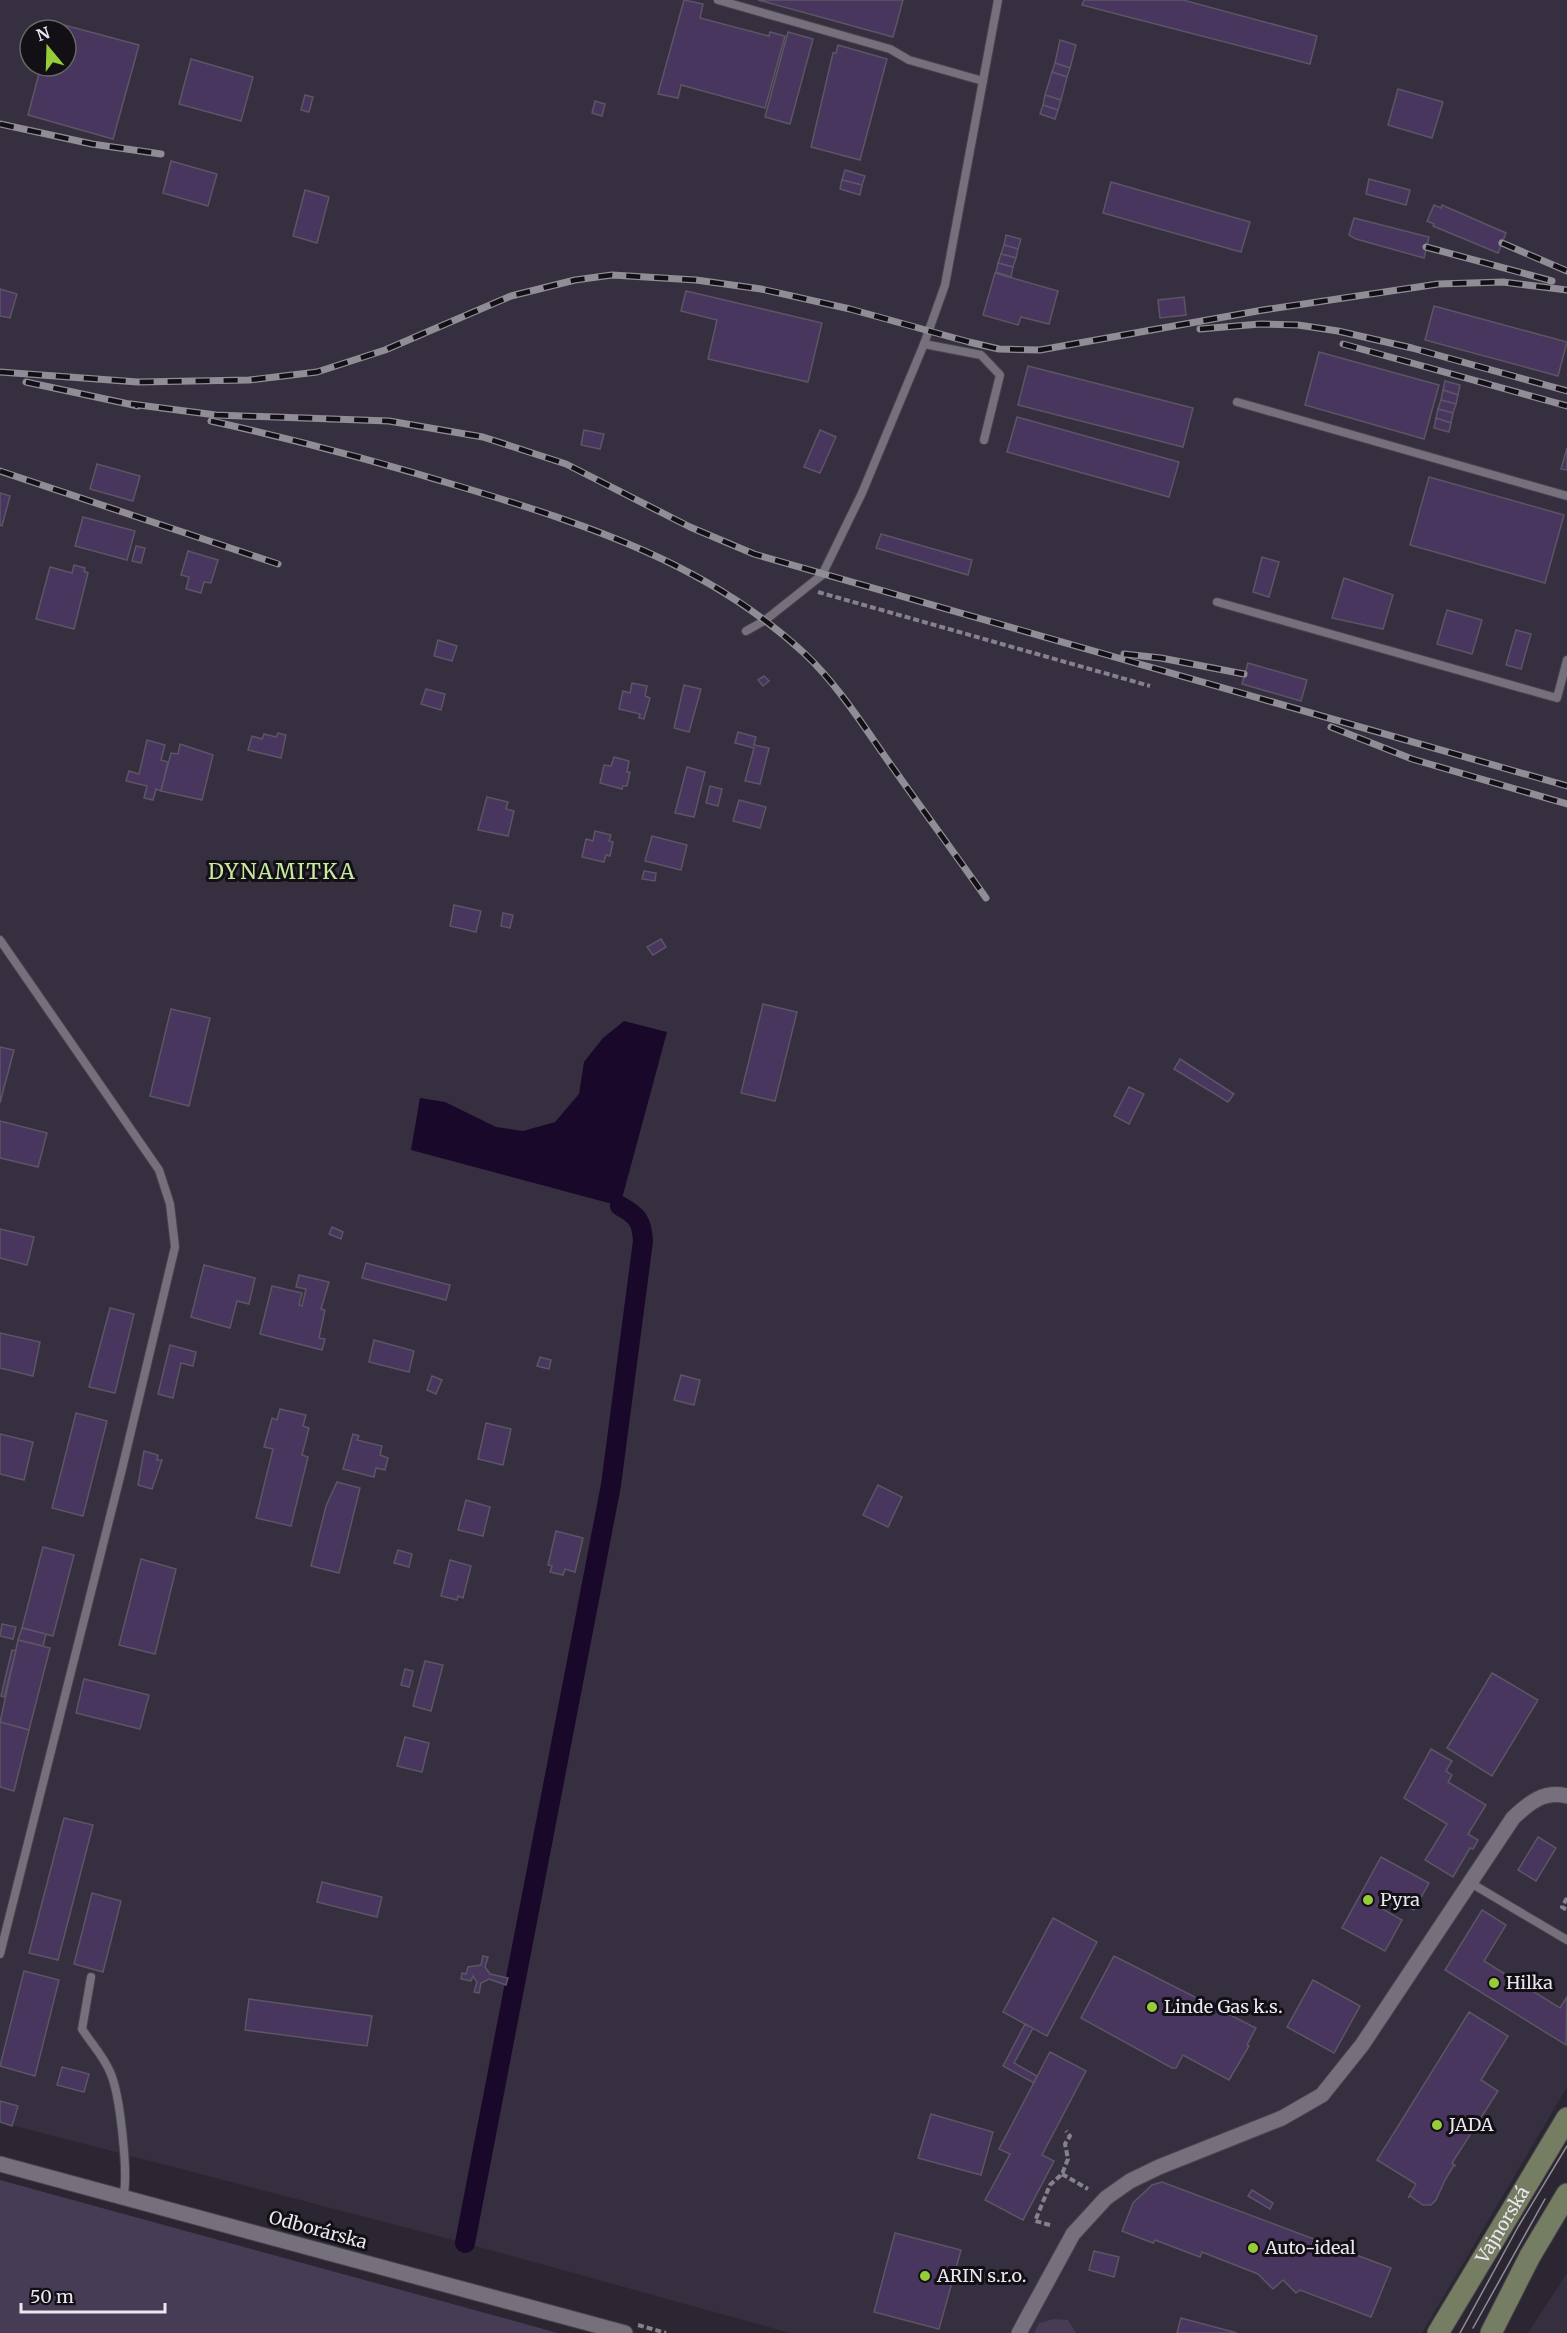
<svg xmlns="http://www.w3.org/2000/svg" width="1567" height="2333" font-family="Merriweather,serif">
<style>
.built{fill:#362f3f;fill-rule:evenodd}
.green{fill:#473c55}
.water{fill:#1a082b}
.lines{fill:none;stroke-linecap:round;stroke-linejoin:round}
.canal{stroke:#1a082b;stroke-width:20}
.building{fill:#48365e;stroke:#5b5663;stroke-width:1.5}
.lane-casing{stroke:#47434c;stroke-width:10}
.street-casing{stroke:#47434c;stroke-width:17}
.secondary-casing{stroke:#47434c;stroke-width:23}
.path{stroke:#86828c;stroke-width:4;stroke-dasharray:6 3;stroke-linecap:butt}
.lane{stroke:#75707c;stroke-width:8}
.street{stroke:#75707c;stroke-width:15}
.secondary{stroke:#757e62;stroke-width:21}
.tram{stroke:#908d96;stroke-width:1.5}
.rail-casing{stroke:#908d96;stroke-width:7}
.rail{stroke:#121015;stroke-width:4.5;stroke-dasharray:14;stroke-linecap:butt}
.poi-dot{fill:#96cc3a;stroke:#121015;stroke-width:2}
.labels{text-anchor:middle;stroke-width:6;stroke-linejoin:round;paint-order:stroke}
.poi-label{font-size:18px;fill:#eae7ef;stroke:#121015;text-anchor:start}
.street-label{font-size:18px;fill:#eae7ef;stroke:#121015}
.quarter-label{font-size:21px;letter-spacing:1.5px;fill:#c9e9a1;stroke:#121015}
</style>
<rect width="100%" height="100%" fill="#2b2631"/>
<g class="built">
<path d="M 0,0 L 1567,0 L 1567,2087 L 1422,2333 L 790,2333 L 465,2243 L 0,2122 ZM 30,30 L 66,30 L 66,66 L 30,66 Z"/>
<polygon points="1567,2273 1567,2333 1528,2333"/>
</g>
<g class="green">
<polygon points="0,2180 558,2333 0,2333"/>
<polygon points="1054,2319 1068,2320 1076,2333 1034,2333 1039,2323"/>
</g>
<polygon class="water" points="624,1021 667,1032 620,1206 411,1150 420,1098 445,1102 496,1127 523,1131 555,1122 579,1094 584,1062 603,1038"/>
<g class="lines">
<path class="canal" d="M 465,2243 L 611,1485 L 643,1241 C 642,1221 637,1215 620,1206"/>
</g>
<g class="building">
<polygon points="684,0 703,4 700,18 769,36 770,32 785,36 765,108 681,85 678,98 658,94"/>
<polygon points="758,0 903,0 893,37"/>
<polygon points="1084,0 1183,0 1317,36 1310,64 1082,5"/>
<polygon points="53,22 139,45 113,139 28,115 41,66 66,66 66,30 51,30"/>
<polygon points="788,32 813,39 790,124 765,117"/>
<polygon points="1060,40 1076,45 1070,68 1055,63"/>
<polygon points="838,45 887,59 860,160 811,147 833,53 836,53"/>
<polygon points="191,59 253,77 241,121 179,104"/>
<polygon points="1055,63 1070,68 1067,77 1052,72"/>
<polygon points="1052,72 1067,77 1061,100 1045,95"/>
<polygon points="1398,89 1443,102 1432,138 1388,125"/>
<polygon points="305,95 313,97 309,112 301,110"/>
<polygon points="1045,95 1061,100 1058,110 1043,105"/>
<polygon points="595,101 605,104 602,116 592,113"/>
<polygon points="1043,105 1058,110 1055,119 1040,114"/>
<polygon points="171,161 217,174 208,206 163,193"/>
<polygon points="845,170 865,176 862,185 842,180"/>
<polygon points="1369,179 1410,190 1406,205 1366,194"/>
<polygon points="842,180 862,185 860,195 840,189"/>
<polygon points="1111,182 1250,222 1241,252 1103,213"/>
<polygon points="305,190 329,197 317,243 293,236"/>
<polygon points="1434,205 1441,208 1442,205 1506,233 1498,253 1433,226 1434,224 1427,221"/>
<polygon points="1354,218 1429,237 1424,258 1356,239 1349,235"/>
<polygon points="1006,235 1021,239 1018,249 1004,245"/>
<polygon points="1004,245 1018,249 1016,258 1001,254"/>
<polygon points="1001,254 1016,258 1013,267 998,263"/>
<polygon points="998,263 1013,267 1011,277 996,272"/>
<polygon points="995,273 1058,291 1049,324 1021,317 1018,325 983,315"/>
<polygon points="0,289 17,294 10,318 0,316"/>
<polygon points="686,291 822,323 808,382 708,359 717,320 681,311"/>
<polygon points="1184,297 1186,315 1160,318 1158,300"/>
<polygon points="1434,306 1567,342 1558,376 1425,340"/>
<polygon points="1319,352 1439,385 1424,439 1305,405"/>
<polygon points="1028,366 1193,408 1183,447 1018,405"/>
<polygon points="1445,381 1460,385 1458,395 1443,390"/>
<polygon points="1443,390 1458,395 1456,404 1441,400"/>
<polygon points="1441,400 1456,404 1453,413 1438,409"/>
<polygon points="1438,409 1453,413 1451,423 1436,418"/>
<polygon points="1017,417 1179,462 1169,497 1007,452"/>
<polygon points="1436,418 1451,423 1449,432 1434,428"/>
<polygon points="584,430 604,434 600,449 581,445"/>
<polygon points="820,430 836,437 820,473 804,467"/>
<polygon points="1567,448 1567,470 1561,469"/>
<polygon points="97,464 140,476 133,501 90,489"/>
<polygon points="1429,477 1564,515 1545,583 1410,545"/>
<polygon points="0,493 10,496 2,526 0,525"/>
<polygon points="83,517 135,531 127,560 75,546"/>
<polygon points="881,534 972,560 968,575 876,548"/>
<polygon points="136,546 145,548 141,563 132,561"/>
<polygon points="188,551 218,560 211,583 204,582 201,593 186,589 189,577 181,575"/>
<polygon points="1262,557 1279,562 1269,597 1253,592"/>
<polygon points="74,565 85,568 84,571 88,573 74,629 36,619 50,567 72,573"/>
<polygon points="1344,578 1393,595 1383,629 1332,618"/>
<polygon points="1447,610 1482,620 1472,654 1437,644"/>
<polygon points="1516,630 1531,634 1521,669 1506,665"/>
<polygon points="438,640 457,646 452,661 434,656"/>
<polygon points="1248,663 1307,680 1301,701 1242,684"/>
<polygon points="764,676 769,681 763,686 758,680"/>
<polygon points="632,683 647,686 645,696 650,698 644,719 639,718 640,714 619,709 623,691 630,693"/>
<polygon points="684,685 701,689 689,732 674,728"/>
<polygon points="426,689 445,694 441,710 421,704"/>
<polygon points="738,732 756,737 754,745 769,748 760,784 745,781 754,748 735,743"/>
<polygon points="278,733 286,735 281,758 248,750 252,736 262,739 264,734 276,737"/>
<polygon points="147,740 165,745 161,760 168,762 161,791 156,789 153,800 144,798 147,786 126,781 129,771 139,774"/>
<polygon points="180,744 213,755 202,800 161,791 171,753 178,754"/>
<polygon points="614,757 629,761 627,772 630,772 627,786 623,786 622,789 600,783 604,765 611,766"/>
<polygon points="687,767 705,772 694,817 675,813"/>
<polygon points="710,786 722,789 718,806 706,803"/>
<polygon points="487,797 508,802 506,809 514,811 508,836 478,830"/>
<polygon points="739,800 766,807 760,828 733,821"/>
<polygon points="595,831 611,835 609,841 613,842 610,856 606,855 604,862 582,857 586,839 593,841"/>
<polygon points="652,836 687,845 681,870 645,861"/>
<polygon points="644,871 656,873 655,881 642,879"/>
<polygon points="454,905 481,911 476,932 450,926"/>
<polygon points="503,913 513,915 510,928 501,926"/>
<polygon points="661,939 666,947 653,955 647,947"/>
<polygon points="763,1004 797,1012 775,1101 741,1093"/>
<polygon points="171,1009 210,1018 189,1106 150,1096"/>
<polygon points="0,1047 14,1050 0,1103"/>
<polygon points="1180,1059 1234,1094 1228,1102 1174,1069"/>
<polygon points="1129,1087 1144,1094 1129,1124 1114,1116"/>
<polygon points="0,1121 47,1133 38,1167 0,1158"/>
<polygon points="332,1227 343,1232 341,1239 329,1234"/>
<polygon points="0,1229 34,1237 27,1265 0,1258"/>
<polygon points="366,1263 450,1285 446,1300 362,1278"/>
<polygon points="204,1265 255,1278 249,1304 237,1301 230,1328 191,1317"/>
<polygon points="299,1275 329,1282 321,1309 325,1310 319,1338 325,1339 322,1350 260,1334 272,1286 302,1293 299,1305 302,1306 306,1289 296,1287"/>
<polygon points="110,1308 134,1314 115,1393 89,1387"/>
<polygon points="0,1333 40,1342 33,1376 0,1368"/>
<polygon points="374,1340 414,1351 409,1372 369,1362"/>
<polygon points="170,1345 196,1352 193,1366 181,1363 173,1398 158,1394"/>
<polygon points="540,1357 551,1360 549,1369 537,1366"/>
<polygon points="681,1375 700,1380 694,1405 674,1400"/>
<polygon points="432,1376 442,1380 436,1394 427,1390"/>
<polygon points="280,1409 306,1415 303,1426 309,1428 302,1455 308,1457 291,1526 256,1518 273,1449 264,1447 272,1418 277,1420"/>
<polygon points="76,1413 107,1421 83,1516 52,1508"/>
<polygon points="486,1423 511,1429 503,1465 478,1459"/>
<polygon points="0,1434 33,1442 24,1480 0,1474"/>
<polygon points="353,1434 359,1436 357,1440 382,1446 380,1455 388,1458 385,1470 376,1468 374,1477 343,1469"/>
<polygon points="144,1451 158,1455 157,1460 162,1460 152,1489 138,1485"/>
<polygon points="337,1482 360,1488 339,1573 311,1566 326,1506"/>
<polygon points="878,1485 902,1497 888,1527 863,1515"/>
<polygon points="466,1500 490,1507 483,1536 458,1530"/>
<polygon points="556,1531 583,1538 575,1572 565,1569 563,1575 550,1572 552,1566 548,1565"/>
<polygon points="43,1547 74,1555 53,1636 22,1628"/>
<polygon points="398,1550 412,1554 409,1567 394,1563"/>
<polygon points="141,1559 176,1569 155,1654 119,1645"/>
<polygon points="450,1560 471,1566 463,1598 458,1596 457,1600 441,1596"/>
<polygon points="2,1624 16,1627 13,1639 0,1636"/>
<polygon points="22,1628 46,1634 43,1646 18,1640"/>
<polygon points="18,1640 50,1648 29,1730 0,1722"/>
<polygon points="12,1650 16,1651 4,1697 1,1696"/>
<polygon points="425,1661 443,1665 431,1711 413,1706"/>
<polygon points="405,1669 413,1671 409,1687 401,1685"/>
<polygon points="1492,1673 1538,1700 1492,1776 1447,1748"/>
<polygon points="84,1679 149,1695 140,1729 76,1713"/>
<polygon points="0,1722 29,1730 14,1791 0,1787"/>
<polygon points="405,1737 429,1743 422,1772 397,1766"/>
<polygon points="1431,1749 1452,1761 1446,1771 1452,1775 1448,1782 1486,1805 1468,1834 1478,1840 1473,1849 1470,1848 1453,1877 1425,1860 1447,1824 1404,1798"/>
<polygon points="64,1818 93,1825 58,1960 29,1953"/>
<polygon points="1538,1837 1556,1848 1536,1881 1518,1870"/>
<polygon points="1381,1857 1429,1883 1414,1910 1384,1895 1377,1906 1402,1920 1385,1951 1342,1928"/>
<polygon points="322,1882 382,1897 377,1917 317,1902"/>
<polygon points="92,1893 121,1901 103,1972 74,1964"/>
<polygon points="1482,1910 1506,1925 1484,1961 1560,2008 1567,1997 1566,2045 1445,1970"/>
<polygon points="1053,1918 1097,1942 1047,2036 1003,2012"/>
<polygon points="483,1956 488,1957 485,1967 490,1974 508,1978 506,1985 489,1979 481,1983 479,1993 474,1992 477,1982 473,1976 471,1981 461,1979 462,1973 466,1974 468,1967 481,1965"/>
<polygon points="1114,1956 1256,2028 1247,2045 1249,2046 1229,2080 1183,2055 1176,2068 1172,2068 1081,2018"/>
<polygon points="24,1971 59,1980 35,2076 0,2066"/>
<polygon points="1313,1980 1360,2006 1334,2053 1287,2027"/>
<polygon points="249,1999 372,2016 367,2046 245,2030"/>
<polygon points="1469,2012 1508,2036 1481,2080 1498,2091 1452,2163 1456,2166 1454,2165 1445,2180 1436,2200 1431,2205 1423,2205 1410,2196 1408,2198 1416,2184 1377,2160"/>
<polygon points="1025,2024 1033,2028 1014,2063 1037,2076 1034,2083 1003,2066"/>
<polygon points="1050,2052 1086,2071 1042,2155 1054,2161 1023,2220 985,2200 1010,2154 999,2149"/>
<polygon points="62,2067 89,2074 84,2092 57,2085"/>
<polygon points="0,2101 18,2106 12,2126 0,2122"/>
<polygon points="931,2114 993,2132 981,2175 918,2158"/>
<polygon points="1162,2182 1391,2268 1371,2317 1300,2290 1296,2293 1283,2280 1273,2289 1258,2274 1202,2252 1200,2257 1155,2240 1153,2243 1122,2231 1133,2203 1152,2185"/>
<polygon points="1252,2190 1273,2203 1270,2209 1248,2196"/>
<polygon points="895,2233 961,2250 939,2329 874,2312"/>
<polygon points="1094,2251 1119,2257 1114,2277 1089,2270"/>
<polygon points="1181,2318 1237,2333 1177,2333"/>
</g>
<g class="lines">
<defs>
<g id="lane">
<polyline points="718,0 890,49 909,60 983,81"/>
<polyline points="924,344 981,355 1000,375 984,440"/>
<polyline points="1237,402 1567,496"/>
<polyline points="1217,602 1557,698 1567,660"/>
<polyline points="746,631 764,621 822,575 862,493 924,344 945,285 998,0"/>
<polyline points="0,940 159,1170 170,1204 175,1247 122,1469 0,1954"/>
<polyline points="1469,1882 1567,1940"/>
<path d="M 91,1977 L 82,2029 C 91,2043 104,2057 110,2072 C 120,2093 129,2176 123,2198"/>
</g>
<g id="street">
<polyline points="0,2164 625,2333"/>
<path d="M 1019,2333 L 1073,2234 L 1106,2198 L 1130,2181 L 1159,2167 L 1282,2118 L 1322,2095 L 1362,2045 L 1513,1818 C 1529,1803 1544,1790 1567,1796"/>
</g>
<g id="secondary">
<path id="s1" d="M 1438,2333 L 1567,2118"/>
<polyline points="1491,2333 1530,2256 1567,2194"/>
</g>
</defs>
<use href="#lane" class="lane-casing"/>
<use href="#street" class="street-casing"/>
<use href="#secondary" class="secondary-casing"/>
<g class="path">
<polyline points="818,592 1150,686"/>
<polyline points="1567,1898 1562,1907 1567,1910"/>
<polyline points="1062,2174 1088,2189"/>
<polyline points="1050,2225 1035,2221 1050,2185 1062,2174 1068,2159 1065,2144 1070,2136 1066,2131"/>
<polyline points="638,2325 666,2333"/>
</g>
<use href="#lane" class="lane"/>
<use href="#street" class="street"/>
<use href="#secondary" class="secondary"/>
<g class="tram">
<polyline points="1473,2328 1545,2199"/>
<polyline points="1460,2333 1518,2227 1567,2146"/>
</g>
<defs>
<g id="rail">
<polyline points="0,124 92,144 161,154"/>
<polyline points="1502,243 1567,271"/>
<polyline points="1426,247 1552,281"/>
<polyline points="1200,329 1260,324 1298,325 1338,331 1412,348 1567,391"/>
<polyline points="1343,344 1567,406"/>
<polyline points="0,372 138,382 249,380 317,372 385,350 511,296 575,280 612,275 696,280 761,289 850,309 969,342 999,349 1040,350 1263,310 1438,284 1503,282 1567,290"/>
<polyline points="26,382 138,406"/>
<polyline points="131,404 216,415 389,421 483,437 566,464 690,527 754,554 1567,786"/>
<path d="M 211,421 C 297,440 380,462 465,488 C 588,525 708,564 804,653 C 836,683 861,722 886,758 C 919,805 953,851 986,898"/>
<polyline points="0,471 278,564"/>
<polyline points="1124,654 1161,658 1244,674"/>
<polyline points="1331,727 1412,759 1567,804"/>
</g>
</defs>
<use href="#rail" class="rail-casing"/>
<use href="#rail" class="rail"/>
</g>
<g class="poi-dot">
<circle cx="1368" cy="1900" r="6"/>
<circle cx="1494" cy="1983" r="6"/>
<circle cx="1152" cy="2007" r="6"/>
<circle cx="1437" cy="2125" r="6"/>
<circle cx="1253" cy="2248" r="6"/>
<circle cx="925" cy="2276" r="6"/>
</g>
<g class="labels">
<g class="poi-label">
<text x="1380" y="1906">Pyra</text>
<text x="1506" y="1989">Hilka</text>
<text x="1164" y="2013">Linde Gas k.s.</text>
<text x="1449" y="2131">JADA</text>
<text x="1265" y="2254">Auto-ideal</text>
<text x="937" y="2282">ARIN s.r.o.</text>
</g>
<g class="street-label">
<text dy="6" stroke="none"><textPath href="#s1" startOffset="126">Vajnorská</textPath></text>
<text transform="translate(318 2230) rotate(15)" y="6">Odborárska</text>
</g>
<g class="quarter-label">
<text x="282" y="879">DYNAMITKA</text>
</g>
</g>
<g transform="translate(48 48) rotate(341)"><circle r="28" fill="#121015" stroke="#68666c" stroke-width="1.5"/>
<path d="M0-4.5L10 22L0 15L-10 22Z" fill="#96cc3a"/>
<text y="-9" font-size="16" font-weight="bold" text-anchor="middle" fill="#eae7ef">N</text>
</g>
<path d="M21 2303v9h144v-9" fill="none" stroke="#eae7ef" stroke-width="3"/>
<text x="30" y="2303" font-size="18" fill="#eae7ef" stroke="#121015" stroke-width="4.5" paint-order="stroke">50 m</text>
</svg>
